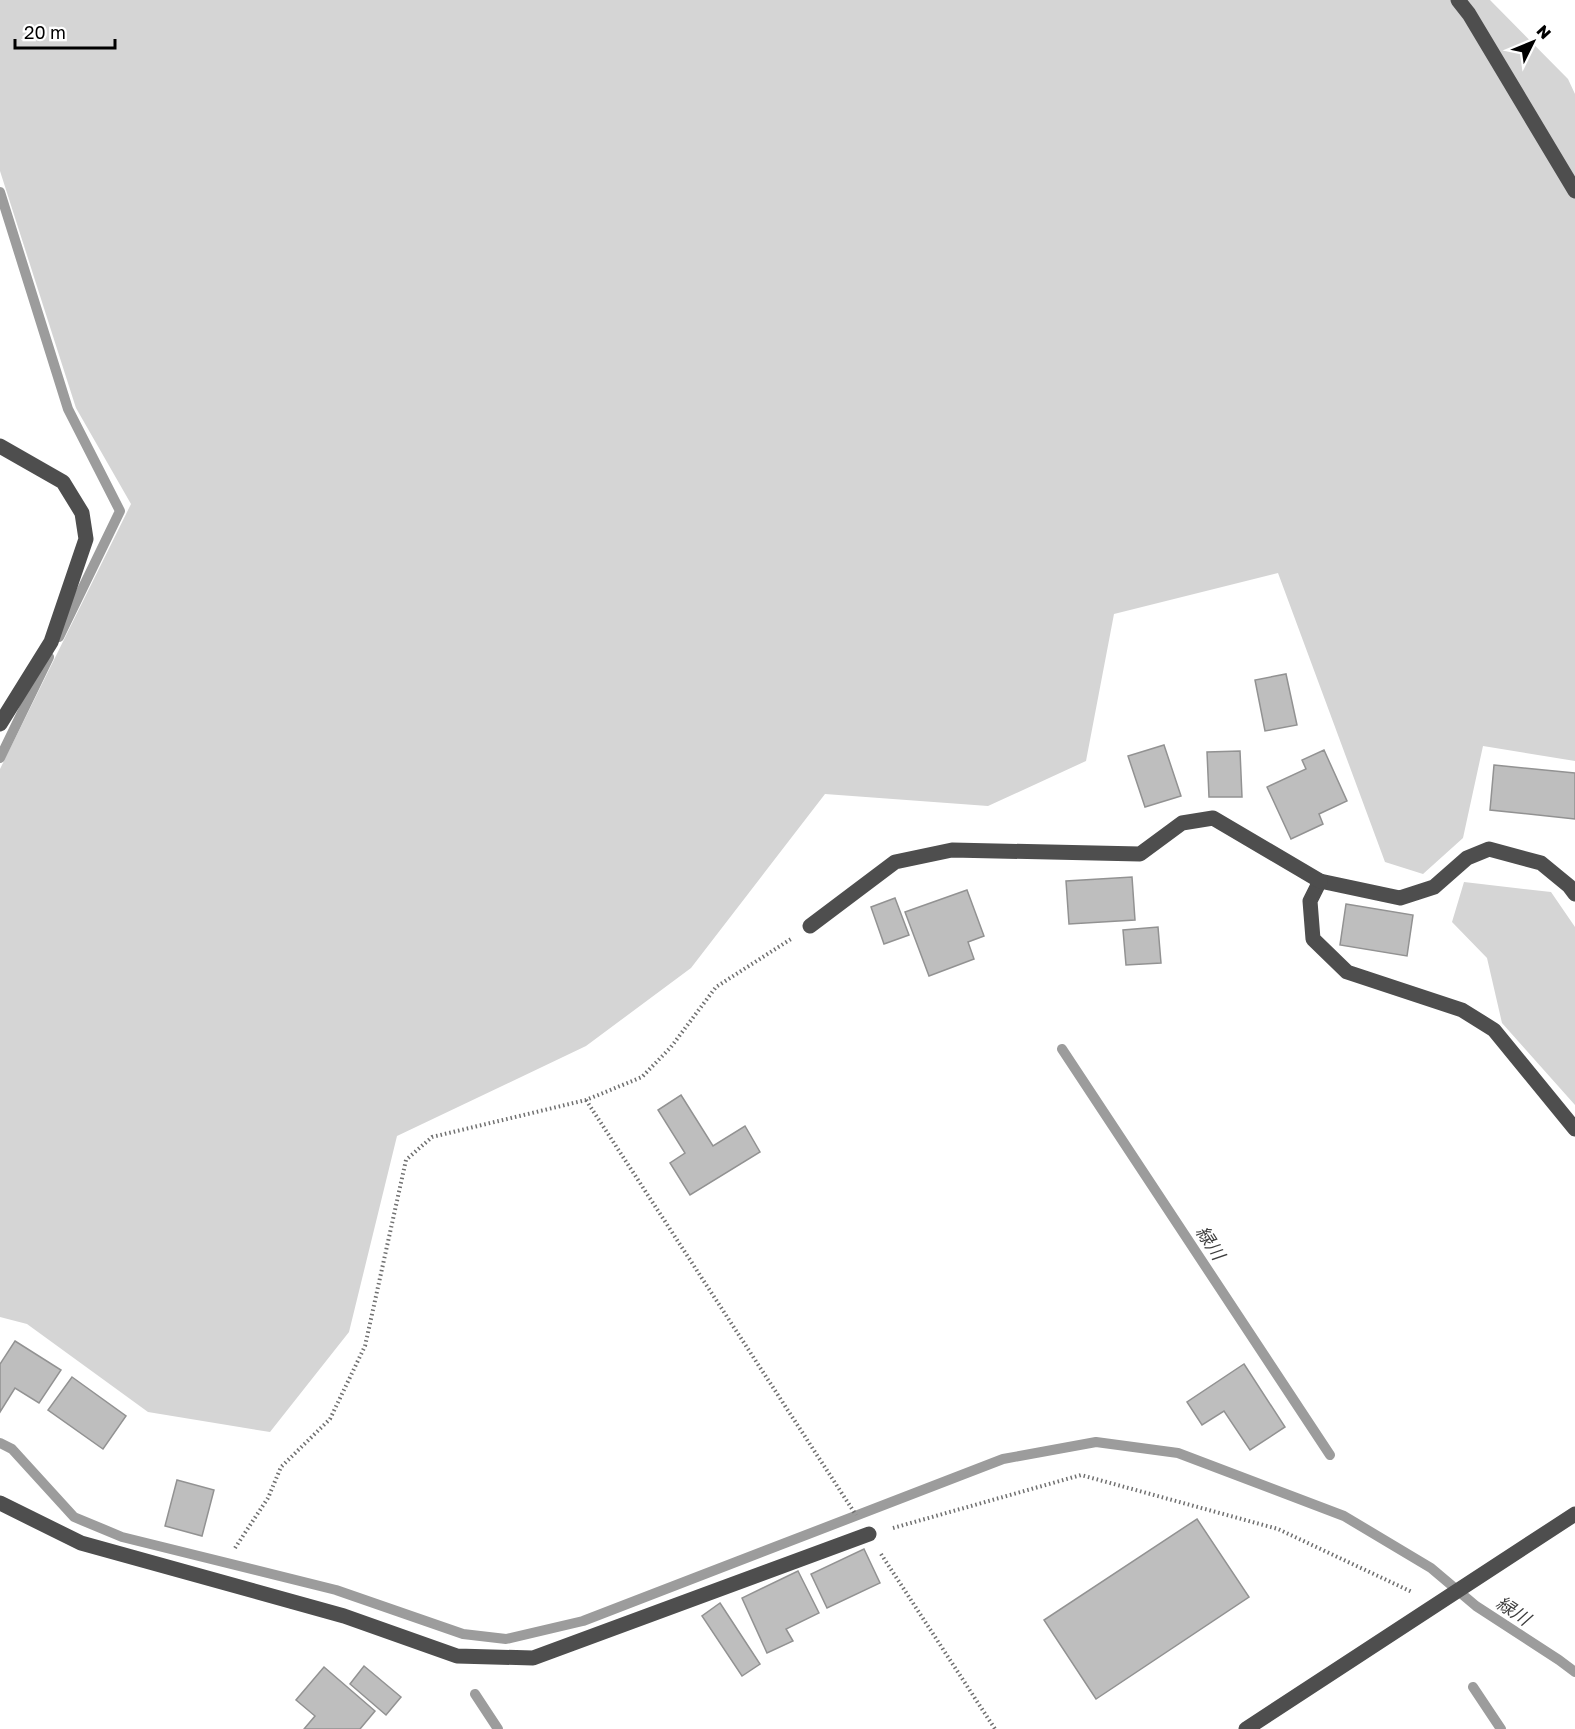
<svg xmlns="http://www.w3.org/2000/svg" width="1575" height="1729" font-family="'Golos Text','Noto Sans JP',sans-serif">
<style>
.green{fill:#d5d5d5}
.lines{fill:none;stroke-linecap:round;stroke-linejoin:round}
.stream{stroke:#9c9c9c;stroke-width:10}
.building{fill:#bebebe;stroke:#929292;stroke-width:1.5}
.path{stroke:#707070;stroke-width:4;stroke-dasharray:1.5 3;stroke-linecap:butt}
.minor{stroke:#4e4e4e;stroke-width:15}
.labels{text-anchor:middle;stroke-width:6;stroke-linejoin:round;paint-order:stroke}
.water-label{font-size:18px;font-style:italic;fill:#3d3d3d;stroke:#fff}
</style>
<rect width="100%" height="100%" fill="#fff"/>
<g class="green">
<polygon points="0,0 1490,0 1568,79 1575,94 1575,761 1483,746 1463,838 1423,874 1385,862 1278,573 1114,614 1086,761 988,806 825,794 691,968 586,1046 397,1136 349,1332 270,1432 148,1412 27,1324 0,1317 0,769 131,504 76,408 0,171"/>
<polygon points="1464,882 1551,892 1575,927 1575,1105 1502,1023 1487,958 1452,922"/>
</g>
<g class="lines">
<g class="stream">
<polyline points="0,192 68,409 120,511 59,637"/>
<polyline points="0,758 49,657"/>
<polyline points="1062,1049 1330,1455"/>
<polyline points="0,1443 12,1449 74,1517 122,1537 336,1590 463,1634 506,1639 583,1621 1003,1459 1096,1442 1178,1453 1344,1516 1431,1568 1476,1606 1559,1660 1575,1672"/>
<polyline points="1473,1687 1501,1729"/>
<polyline points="475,1694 498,1729"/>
</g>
</g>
<g class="building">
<polygon points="1286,674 1297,725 1265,731 1255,680"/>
<polygon points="1164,745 1181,796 1145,807 1128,756"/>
<polygon points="1324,750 1347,801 1319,814 1323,824 1291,839 1267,787 1306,769 1302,760"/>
<polygon points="1240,751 1242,797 1209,797 1207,752"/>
<polygon points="1494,765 1575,773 1575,819 1490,810"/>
<polygon points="1132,877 1135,920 1069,924 1066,881"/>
<polygon points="967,890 984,936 968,942 974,959 929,976 905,912"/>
<polygon points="895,898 909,935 884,944 871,907"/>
<polygon points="1346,904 1413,915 1407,956 1340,945"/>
<polygon points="1158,927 1161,963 1126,965 1123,930"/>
<polygon points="681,1095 713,1146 745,1126 760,1152 690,1195 670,1163 685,1153 658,1110"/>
<polygon points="15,1341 61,1370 39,1403 15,1388 0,1412 0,1364"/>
<polygon points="1244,1364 1285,1427 1250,1450 1224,1411 1202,1425 1187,1402"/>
<polygon points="72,1377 126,1416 103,1449 48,1410"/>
<polygon points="177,1480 214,1490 202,1536 165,1526"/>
<polygon points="1197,1519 1249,1597 1096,1699 1044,1620"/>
<polygon points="864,1549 880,1583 827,1608 811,1574"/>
<polygon points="798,1571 819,1613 786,1629 793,1641 767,1653 742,1598"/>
<polygon points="720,1603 760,1664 742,1676 702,1616"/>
<polygon points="364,1666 401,1697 386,1715 350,1684"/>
<polygon points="324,1667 375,1711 360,1729 304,1729 315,1716 296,1700"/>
</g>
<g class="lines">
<g class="path">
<polyline points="586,1100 856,1515"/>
<polyline points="893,1528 1081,1475 1278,1529 1412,1592"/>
<polyline points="235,1548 268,1498 281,1467 330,1419 365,1346 406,1160 432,1137 586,1100 642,1077 671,1047 716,987 791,939"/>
<polyline points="881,1554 995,1729"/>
</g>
<g class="minor">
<polyline points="1458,0 1469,14 1575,191"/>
<polyline points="0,446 63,482 82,513 86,539 51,642 0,724"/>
<polyline points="1575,894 1569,886 1541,863 1489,849 1467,858 1434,887 1400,898 1320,881 1310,901 1313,939 1347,972 1462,1010 1494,1030 1575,1129"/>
<polyline points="810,926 895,862 952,850 1140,854 1182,823 1213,818 1320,881"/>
<polyline points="0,1503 81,1543 344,1616 457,1656 533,1658 869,1534"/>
<polyline points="1246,1729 1575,1514"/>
</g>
</g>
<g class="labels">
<g class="water-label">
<text transform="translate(1210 1243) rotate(57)" y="6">緑川</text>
<text transform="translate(1513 1611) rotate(34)" y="6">緑川</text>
</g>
</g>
<g transform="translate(1533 42) rotate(47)" stroke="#ffffff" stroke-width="4.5" paint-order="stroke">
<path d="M0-4.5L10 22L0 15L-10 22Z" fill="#000000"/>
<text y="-9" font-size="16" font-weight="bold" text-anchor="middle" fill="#000000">N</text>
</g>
<path d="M15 39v9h100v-9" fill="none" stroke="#000000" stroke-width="3"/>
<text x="24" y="39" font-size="18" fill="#000000" stroke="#ffffff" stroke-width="4.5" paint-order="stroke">20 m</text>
</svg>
